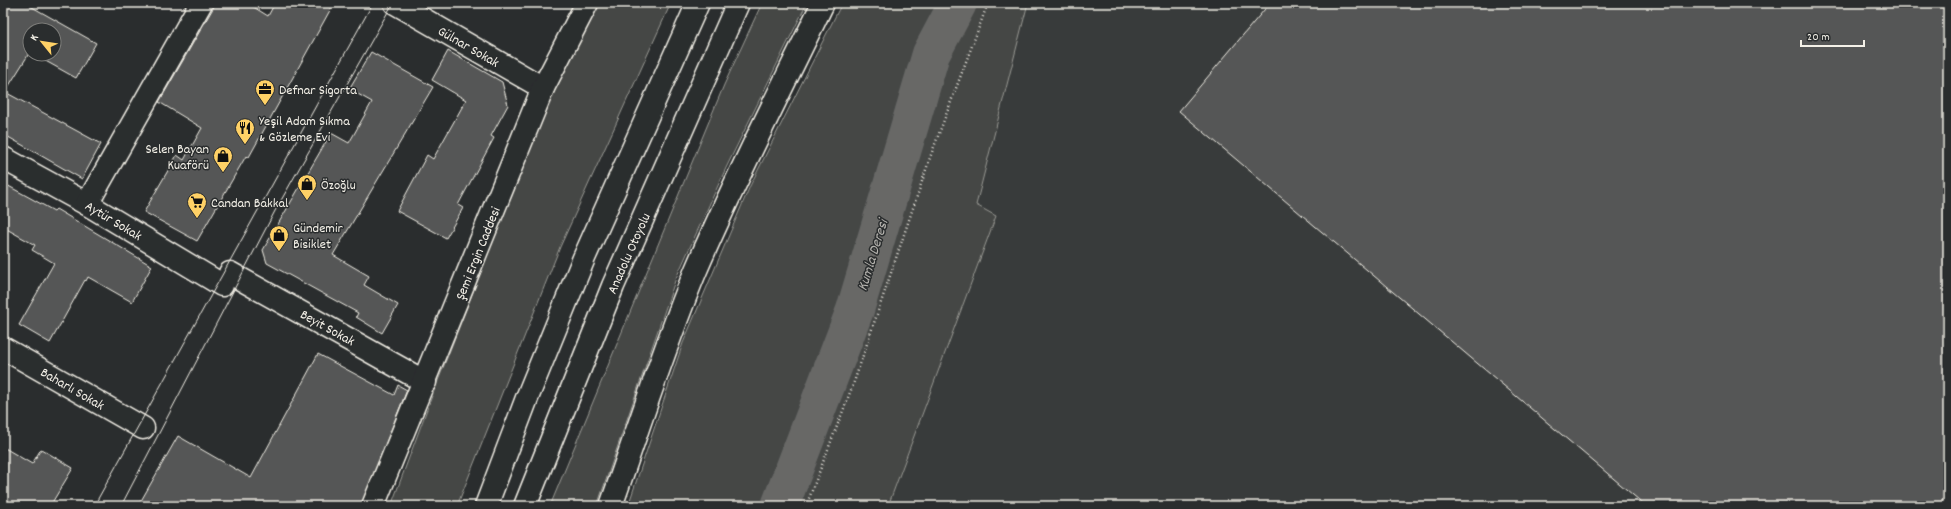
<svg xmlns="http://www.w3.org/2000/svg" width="1951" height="509" font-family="Dekko,sans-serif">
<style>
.built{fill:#373a3a}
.green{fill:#444645;stroke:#9c9c96}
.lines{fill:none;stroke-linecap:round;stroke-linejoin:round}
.river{stroke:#676866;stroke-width:38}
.building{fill:#555756;stroke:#f4f1e8}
.minor-casing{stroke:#f4f1e8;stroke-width:25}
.major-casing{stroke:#f4f1e8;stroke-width:25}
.highway-casing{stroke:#f4f1e8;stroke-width:25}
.path{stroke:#f4f1e8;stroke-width:2.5;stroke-dasharray:1 3;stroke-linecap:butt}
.minor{stroke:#2a2d2e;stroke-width:22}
.major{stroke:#2a2d2e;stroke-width:22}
.highway{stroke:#2a2d2e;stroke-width:22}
.tram{stroke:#f4f1e8;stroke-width:1}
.labels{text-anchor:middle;stroke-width:3;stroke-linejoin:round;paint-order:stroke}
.street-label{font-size:14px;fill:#f4f1e8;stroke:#2a2d2e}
.poi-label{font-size:14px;fill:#f4f1e8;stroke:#2a2d2e;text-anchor:start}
.water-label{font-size:15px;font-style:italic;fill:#b5b3ae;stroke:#2a2d2e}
</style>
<rect width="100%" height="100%" fill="#2a2d2e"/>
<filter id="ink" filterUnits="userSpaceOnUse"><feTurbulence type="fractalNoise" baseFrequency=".025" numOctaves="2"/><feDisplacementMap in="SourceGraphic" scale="8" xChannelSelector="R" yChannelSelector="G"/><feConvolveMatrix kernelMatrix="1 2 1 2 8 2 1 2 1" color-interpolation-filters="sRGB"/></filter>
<g filter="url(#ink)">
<polygon class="built" points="1028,3 1948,3 1948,506 888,506 996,216 976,205"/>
<g class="green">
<polygon points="597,3 671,3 560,247 457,506 391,506 432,396 551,94"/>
<polygon points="762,3 807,3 726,168 676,278 597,506 550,506 724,85"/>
<polygon points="842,3 1028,3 976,205 996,216 888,506 628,506 683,343 750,186"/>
</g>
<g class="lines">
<polyline class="river" points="780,506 855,310 931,54 958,3"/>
</g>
<g class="building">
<polygon points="3,3 25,3 96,43 76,78 33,54 54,54 54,30 30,30 30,52 5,92 101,144 82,179 3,134"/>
<polygon points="216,3 247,3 268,16 275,3 334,3 249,157 246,156 197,241 144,212 177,155 184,160 202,128 159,102"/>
<polygon points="1270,3 1948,3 1948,501 1944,506 1646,506 1179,111"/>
<polygon points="448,51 502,82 508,105 491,136 494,138 458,205 463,208 446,238 397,211 427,155 433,159 466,100 432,80"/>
<polygon points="371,52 433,87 333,255 369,276 364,285 398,305 382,333 356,317 358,313 267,263 263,250 331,133 349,143 372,102 349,89"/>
<polygon points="3,183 54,211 56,209 152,266 132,302 88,277 86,281 85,280 50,343 19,325 54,263 32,250 35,245 3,227"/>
<polygon points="318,354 394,395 398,385 407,390 361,506 138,506 178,436 251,478"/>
<polygon points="3,447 32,464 41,449 73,468 50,506 3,506"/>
</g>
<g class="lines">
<defs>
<g id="minor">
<polyline points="395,3 543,88"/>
<polyline points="3,158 87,204 222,285"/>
<polyline points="87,204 201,3"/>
<polyline points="230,273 425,382"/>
<polyline points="3,348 143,428"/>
<polyline points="373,506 543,88 587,3"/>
</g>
<path id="major" d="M 611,506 C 639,427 664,347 696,270 C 735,179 780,92 823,3"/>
<g id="highway">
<polyline points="486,506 527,398 584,258 698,3"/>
<polyline points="525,506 613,286 738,3"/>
</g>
</defs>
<use href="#minor" class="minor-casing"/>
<use href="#major" class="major-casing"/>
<use href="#highway" class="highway-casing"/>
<polyline class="path" points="806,506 853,385 931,155 988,3"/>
<use href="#minor" class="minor"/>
<use href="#major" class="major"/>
<use href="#highway" class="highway"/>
<g class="tram">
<polyline points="94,506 373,3"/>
<polyline points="121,506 275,211 393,3"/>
</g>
</g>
</g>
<defs>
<symbol id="office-pin" viewBox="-11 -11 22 30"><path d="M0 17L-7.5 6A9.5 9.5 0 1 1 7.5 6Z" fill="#ffd166" stroke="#2a2d2e"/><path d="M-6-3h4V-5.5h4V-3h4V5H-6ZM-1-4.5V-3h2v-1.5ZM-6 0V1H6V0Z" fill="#111"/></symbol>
<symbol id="restaurant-pin" viewBox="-11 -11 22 30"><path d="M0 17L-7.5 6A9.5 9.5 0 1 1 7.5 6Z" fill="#ffd166" stroke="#2a2d2e"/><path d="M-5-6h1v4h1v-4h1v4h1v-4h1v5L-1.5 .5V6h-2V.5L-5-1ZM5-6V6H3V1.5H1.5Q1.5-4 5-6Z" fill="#111"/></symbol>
<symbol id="shop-pin" viewBox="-11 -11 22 30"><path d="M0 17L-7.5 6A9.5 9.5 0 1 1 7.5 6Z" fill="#ffd166" stroke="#2a2d2e"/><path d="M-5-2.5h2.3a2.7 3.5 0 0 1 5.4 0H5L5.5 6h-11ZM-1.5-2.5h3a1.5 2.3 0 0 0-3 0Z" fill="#111"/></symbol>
<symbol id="supermarket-pin" viewBox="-11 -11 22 30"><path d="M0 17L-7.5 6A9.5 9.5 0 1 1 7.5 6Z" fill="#ffd166" stroke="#2a2d2e"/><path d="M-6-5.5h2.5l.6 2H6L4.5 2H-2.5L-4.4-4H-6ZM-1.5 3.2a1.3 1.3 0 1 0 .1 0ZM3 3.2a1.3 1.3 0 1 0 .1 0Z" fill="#111"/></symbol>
</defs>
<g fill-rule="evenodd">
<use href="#office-pin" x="254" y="78" width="22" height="30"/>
<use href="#restaurant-pin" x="234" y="117" width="22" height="30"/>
<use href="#shop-pin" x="212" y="145" width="22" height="30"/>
<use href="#shop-pin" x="296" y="173" width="22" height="30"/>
<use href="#supermarket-pin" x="186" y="191" width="22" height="30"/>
<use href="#shop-pin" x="268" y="224" width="22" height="30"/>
</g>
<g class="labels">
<g class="street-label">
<text transform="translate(469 46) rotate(30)" y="5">Gülnar Sokak</text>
<text transform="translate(114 220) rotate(31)" y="5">Aytür Sokak</text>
<text transform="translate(477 253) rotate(-68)" y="5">Şemi Ergin Caddesi</text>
<text transform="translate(628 253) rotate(-66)" y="5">Anadolu Otoyolu</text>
<text transform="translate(328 327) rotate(29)" y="5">Beyit Sokak</text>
<text transform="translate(73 388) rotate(30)" y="5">Baharlı Sokak</text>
</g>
<g class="poi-label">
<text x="279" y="94">Defnar Sigorta</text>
<text x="259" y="125">Yeşil Adam Sıkma<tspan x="259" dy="16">&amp; Gözleme Evi</tspan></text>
<text x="209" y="153" text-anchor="end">Selen Bayan<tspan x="209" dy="16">Kuaförü</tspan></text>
<text x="321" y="189">Özoğlu</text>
<text x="211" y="207">Candan Bakkal</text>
<text x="293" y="232">Gündemir<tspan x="293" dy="16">Bisiklet</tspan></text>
</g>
<g class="water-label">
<text transform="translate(872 255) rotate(-73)" y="5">Kumla Deresi</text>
</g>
</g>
<rect width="1951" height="509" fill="none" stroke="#2a2d2e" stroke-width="16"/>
<rect x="8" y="8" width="1935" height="493" fill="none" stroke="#f4f1e8" stroke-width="1.5" filter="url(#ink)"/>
<g transform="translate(42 42) rotate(300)"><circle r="19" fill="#2a2d2e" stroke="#7b7b78"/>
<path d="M0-3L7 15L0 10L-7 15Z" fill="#ffd166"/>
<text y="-6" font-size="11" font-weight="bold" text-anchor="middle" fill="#f4f1e8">K</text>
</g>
<path d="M1801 40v6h63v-6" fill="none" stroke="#f4f1e8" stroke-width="2"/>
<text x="1807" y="40" font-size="12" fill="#f4f1e8" stroke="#2a2d2e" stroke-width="3" paint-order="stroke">20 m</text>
</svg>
